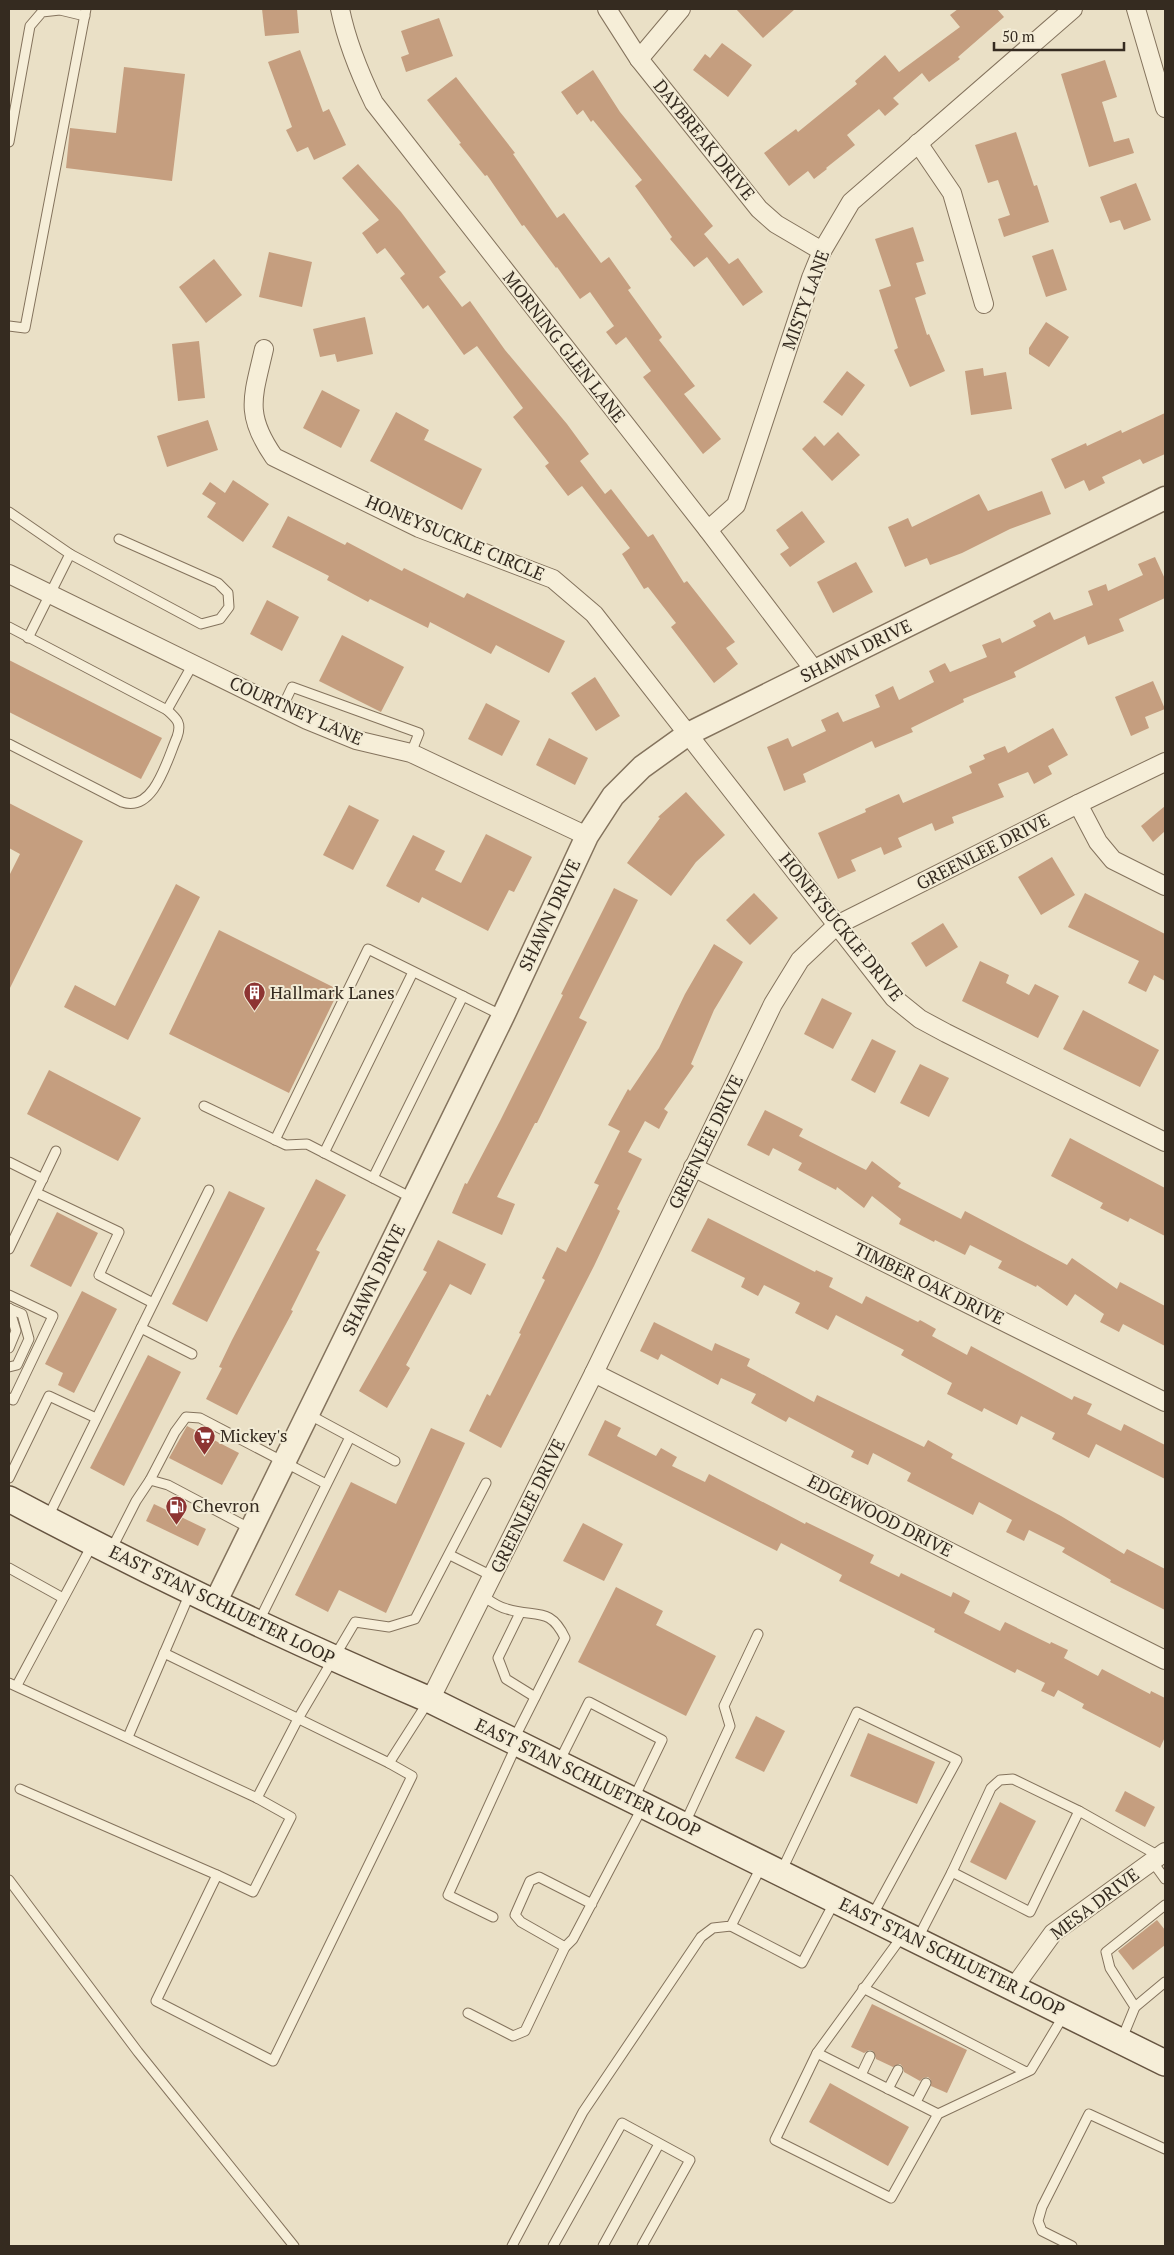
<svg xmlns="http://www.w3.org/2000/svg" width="1174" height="2255" font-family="'PT Serif',serif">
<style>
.building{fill:#c59e7f}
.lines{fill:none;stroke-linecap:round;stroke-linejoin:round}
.service-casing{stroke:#84735d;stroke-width:11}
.minor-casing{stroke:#84735d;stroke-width:20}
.tertiary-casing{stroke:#84735d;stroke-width:25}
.secondary-casing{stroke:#665440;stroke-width:28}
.service{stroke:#f6eed8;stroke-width:9}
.minor{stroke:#f6eed8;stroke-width:18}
.tertiary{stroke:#f6eed8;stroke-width:22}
.secondary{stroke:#f6eed8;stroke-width:25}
.labels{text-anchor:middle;stroke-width:4;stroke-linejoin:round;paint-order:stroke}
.street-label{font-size:18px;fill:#352b20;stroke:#f2ebd5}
.poi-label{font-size:18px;fill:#352b20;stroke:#f2ebd5;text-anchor:start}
</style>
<rect width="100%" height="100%" fill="#eae0c6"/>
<g class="building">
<polygon points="262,9 297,9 299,33 265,36"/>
<polygon points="736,9 795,9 763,38"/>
<polygon points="958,9 997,9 1004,17 958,57 960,59 929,82 922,73 893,98 899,104 885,116 879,109 847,135 855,145 826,168 827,169 814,179 808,171 789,186 764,153 796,129 798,132 857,84 855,81 885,55 899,72 960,27 950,15"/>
<polygon points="439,18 453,56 406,72 401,57 409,54 401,31"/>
<polygon points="722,43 752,65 728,97 693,70 705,54 710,58"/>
<polygon points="300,50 323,112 329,109 346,145 314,160 308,147 297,152 286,130 292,127 268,62"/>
<polygon points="1105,60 1117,97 1102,102 1114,142 1129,138 1134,153 1089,167 1061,74"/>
<polygon points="124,67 185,74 172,181 66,168 70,128 116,133"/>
<polygon points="593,70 620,112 713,226 704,234 729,264 738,258 763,292 743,306 707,257 694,267 670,239 672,237 635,186 642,180 593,120 591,122 583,110 577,115 561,92"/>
<polygon points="456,77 515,153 513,154 557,218 564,213 601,263 609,257 631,288 628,290 662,337 659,340 695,386 684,394 721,439 703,454 643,377 651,371 626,337 616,345 606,332 614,326 590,292 580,299 557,267 556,268 524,225 522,226 487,175 485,176 459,144 461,143 427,100"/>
<polygon points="1016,132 1034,186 1037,185 1049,222 1004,237 998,219 1010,215 998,180 988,183 975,145"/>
<polygon points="358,164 401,212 446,272 439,277 462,307 470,301 505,350 567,424 589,454 580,461 605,494 611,489 648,537 653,534 684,583 687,581 735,642 726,648 738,664 714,683 671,627 676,623 648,587 644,589 622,554 630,548 582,486 568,496 545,466 549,463 513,417 523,408 477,346 464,355 428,305 423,309 400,278 405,274 385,248 377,254 362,233 379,220 342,178"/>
<polygon points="1136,183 1151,220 1124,230 1120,220 1110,223 1100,197"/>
<polygon points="913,227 924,261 916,263 926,294 915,298 927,335 929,334 945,371 910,387 894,350 898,348 879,290 891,286 875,239"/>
<polygon points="1053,249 1067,290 1046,297 1032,256"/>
<polygon points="269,252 312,262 302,307 259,297"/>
<polygon points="214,259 242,295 206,323 179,287"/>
<polygon points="365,317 373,354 337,362 335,354 320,357 313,329"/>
<polygon points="1046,322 1069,337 1049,367 1029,354 1029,348"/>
<polygon points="199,341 205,398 178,401 172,344"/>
<polygon points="983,368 984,376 1006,372 1012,409 971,415 965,371"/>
<polygon points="847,371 865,385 842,416 823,402"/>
<polygon points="322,390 360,410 341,448 303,428"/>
<polygon points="396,412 429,430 424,440 482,469 462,510 370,461"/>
<polygon points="1165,413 1165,454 1143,464 1140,459 1102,477 1105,483 1089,491 1084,480 1065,489 1051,459 1086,443 1087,446 1121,430 1122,433"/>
<polygon points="208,420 218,450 167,467 157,436"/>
<polygon points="838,432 860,455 832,481 802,449 815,436 824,446"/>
<polygon points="233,480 269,504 243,542 207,517 216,503 202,494 210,482 225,493"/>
<polygon points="1042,491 1051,514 1010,529 962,553 930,565 927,558 905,567 888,527 908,518 912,527 979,494 988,511"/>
<polygon points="802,511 825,542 790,567 780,554 789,548 776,530"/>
<polygon points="288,516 345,545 347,542 402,571 404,568 464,598 467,593 565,641 549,673 496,645 491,654 430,622 428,628 370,599 368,602 327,580 329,576 272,547"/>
<polygon points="1155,557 1165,579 1165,598 1119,619 1124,631 1088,645 1085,636 1014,672 1016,677 963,699 964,702 911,728 913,732 875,748 872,741 803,774 806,782 784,791 767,747 788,738 792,747 826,731 821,720 838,712 843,722 880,707 875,695 893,686 899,700 934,682 929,671 945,663 950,672 987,657 982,645 1000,638 1002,643 1036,626 1033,621 1050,612 1054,620 1093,605 1088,591 1106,584 1108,591 1143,575 1138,564"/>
<polygon points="856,562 873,592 833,613 817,582"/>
<polygon points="267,600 299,617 282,651 250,634"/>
<polygon points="342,635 404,667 381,712 319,681"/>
<polygon points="9,660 162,738 141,779 9,712"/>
<polygon points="595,677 620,716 596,731 571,693"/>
<polygon points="1153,681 1165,709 1145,717 1149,728 1131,736 1115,697"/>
<polygon points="486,703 520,721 502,756 468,739"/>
<polygon points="1053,728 1068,755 1048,766 1052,774 1034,784 1028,772 998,784 1004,797 952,817 954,823 935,831 932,823 898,838 902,847 884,855 881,847 851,860 856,871 838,879 818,833 866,812 865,809 899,794 903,803 972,773 969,766 985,759 983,755 1005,746 1008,753"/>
<polygon points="549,738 588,758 575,785 536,765"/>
<polygon points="686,792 725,835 696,862 671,896 627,863 660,818 658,817"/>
<polygon points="9,803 83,841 9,990 9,876 20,854 9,848"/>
<polygon points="349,805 379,820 353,870 323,855"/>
<polygon points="1165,806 1165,831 1153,842 1141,826"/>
<polygon points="486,834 532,857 514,892 509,890 488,931 422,897 419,903 386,886 413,835 445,851 435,870 461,883"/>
<polygon points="1052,857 1075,895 1041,915 1018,877"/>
<polygon points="176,884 200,897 128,1040 64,1007 75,985 115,1006"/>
<polygon points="614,888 638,900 579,1018 587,1022 537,1123 535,1123 497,1197 515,1204 502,1235 452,1213 465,1183 467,1184 500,1121 563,995 561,994"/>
<polygon points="754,893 778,918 750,945 726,920"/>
<polygon points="1085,893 1165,934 1165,981 1154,975 1146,992 1128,983 1139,961 1068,927"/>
<polygon points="943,923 958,947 926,967 911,943"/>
<polygon points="219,930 339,990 289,1093 169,1034"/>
<polygon points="714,944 743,962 714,1010 691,1064 694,1066 664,1109 668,1112 659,1129 645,1121 628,1152 642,1159 617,1209 620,1211 594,1266 501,1448 469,1431 487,1394 490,1396 521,1334 519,1333 545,1280 542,1278 557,1247 566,1252 599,1185 594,1183 620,1131 608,1125 628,1089 630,1091 659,1048 685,994"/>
<polygon points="980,961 1009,975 1006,983 1029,995 1035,984 1059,996 1038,1038 962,1001"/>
<polygon points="822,998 852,1013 833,1049 804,1034"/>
<polygon points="1083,1010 1159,1050 1140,1087 1063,1049"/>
<polygon points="872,1039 896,1051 875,1093 851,1080"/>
<polygon points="920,1064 949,1078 929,1117 900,1103"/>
<polygon points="49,1070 141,1118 118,1161 27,1114"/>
<polygon points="765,1110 803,1129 799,1136 866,1170 872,1161 901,1183 898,1187 961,1219 965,1211 1067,1265 1072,1258 1117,1289 1120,1282 1165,1306 1165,1346 1123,1324 1119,1332 1100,1322 1104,1314 1075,1294 1067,1306 1037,1285 1036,1287 998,1268 1002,1261 970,1245 965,1255 935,1240 934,1242 899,1224 901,1219 872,1196 864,1208 837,1187 836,1190 798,1170 802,1163 773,1148 769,1156 747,1145"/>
<polygon points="1070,1138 1165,1188 1165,1236 1130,1218 1128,1222 1100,1208 1103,1203 1051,1176"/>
<polygon points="316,1179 346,1195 316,1250 320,1252 291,1310 293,1311 237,1415 206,1399 222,1368 219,1367 232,1340"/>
<polygon points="229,1191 265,1208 207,1322 172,1304"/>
<polygon points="57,1212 98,1233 71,1287 30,1266"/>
<polygon points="708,1218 815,1272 816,1270 833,1278 829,1287 862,1304 866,1296 918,1322 920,1320 936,1329 932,1336 967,1355 971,1346 1072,1400 1074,1396 1092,1404 1087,1414 1121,1431 1124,1424 1165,1445 1165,1479 1096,1444 1089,1458 1052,1439 1055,1433 1021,1416 1017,1425 984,1408 982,1412 947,1394 952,1383 901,1355 904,1350 836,1315 828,1330 795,1313 800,1303 764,1285 758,1296 741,1287 745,1278 691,1251"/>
<polygon points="438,1240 486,1264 471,1295 450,1284 406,1365 410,1368 387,1408 359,1391 427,1272 423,1270"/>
<polygon points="82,1291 117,1309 74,1393 58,1385 63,1373 45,1364"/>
<polygon points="654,1322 712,1351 715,1343 750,1359 747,1366 814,1402 817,1395 924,1447 928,1440 953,1454 951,1458 1061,1516 1124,1554 1127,1549 1165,1569 1165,1610 1110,1582 1111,1580 1062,1552 1065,1548 1029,1530 1024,1541 1006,1532 1012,1520 979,1502 973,1515 907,1481 911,1473 873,1453 868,1465 851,1457 854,1451 789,1417 786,1422 751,1403 756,1394 721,1378 718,1385 661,1354 658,1360 640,1351"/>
<polygon points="148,1355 181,1372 124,1486 90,1468"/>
<polygon points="605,1420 621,1428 617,1436 656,1456 661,1448 677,1457 672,1466 705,1482 709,1474 805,1524 806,1522 874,1555 870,1563 899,1577 901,1573 951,1597 953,1592 970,1601 964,1613 1000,1631 1005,1622 1050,1644 1051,1642 1068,1650 1064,1658 1098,1676 1102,1669 1150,1694 1151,1691 1165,1698 1165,1737 1160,1748 1082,1708 1084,1704 1058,1690 1054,1697 1041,1691 1045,1683 1017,1669 1015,1673 934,1632 935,1629 839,1581 842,1575 781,1543 777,1551 588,1455"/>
<polygon points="187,1426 239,1453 222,1485 169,1458"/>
<polygon points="431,1428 465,1443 386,1613 339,1590 328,1612 295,1595 351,1482 396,1504"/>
<polygon points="154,1504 206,1529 198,1546 146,1521"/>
<polygon points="583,1523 623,1544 604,1581 563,1561"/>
<polygon points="616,1587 663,1611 656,1625 716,1656 686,1716 578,1662"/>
<polygon points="756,1716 785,1731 764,1772 735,1758"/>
<polygon points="868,1733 935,1762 917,1804 850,1776"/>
<polygon points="1125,1791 1155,1807 1145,1827 1115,1811"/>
<polygon points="1000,1802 1036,1821 1006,1880 970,1862"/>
<polygon points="1157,1920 1165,1930 1165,1945 1133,1970 1118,1951"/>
<polygon points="872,2004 967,2050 947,2093 931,2086 931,2080 928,2077 923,2078 920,2081 904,2072 903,2067 900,2064 893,2067 876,2059 873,2051 869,2050 864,2053 851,2047"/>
<polygon points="830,2083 909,2127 888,2166 809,2122"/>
</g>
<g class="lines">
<defs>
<g id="service">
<polyline points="9,142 30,26 42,12 60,10 85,16"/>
<polyline points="9,326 25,328 86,9"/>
<polyline points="9,512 70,554 201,624 220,619 229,607 228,593 218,583 119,539"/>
<polyline points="9,627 167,710 193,664"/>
<polyline points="28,638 70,554"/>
<polyline points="282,708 292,687 419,733 411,753"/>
<path d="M 9,744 L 122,802 C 154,813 167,760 177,737 C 182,723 177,719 167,710"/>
<polyline points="204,1106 286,1145 307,1144 412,1198"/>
<polyline points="275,1140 368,949 503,1016"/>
<polyline points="324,1153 413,972"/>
<polyline points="9,1162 43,1179"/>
<polyline points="373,1178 463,996"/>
<polyline points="37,1193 119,1232 99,1275 153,1303"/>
<polyline points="9,1249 56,1151"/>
<polyline points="9,1295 53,1316 13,1400 9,1398"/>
<polyline points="9,1308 16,1331 9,1348"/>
<polyline points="141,1328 192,1354"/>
<polyline points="9,1367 17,1365 29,1339 22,1314 10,1309"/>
<polyline points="308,1414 395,1461"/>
<polyline points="9,1478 49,1396 96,1418"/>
<polyline points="150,1480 175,1432 186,1417 200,1418 326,1484"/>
<polyline points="48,1517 209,1190"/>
<polyline points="111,1550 136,1501 150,1480 168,1485 251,1529"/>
<polyline points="450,1555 492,1576"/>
<polyline points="9,1568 63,1598"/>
<path d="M 483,1596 C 490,1601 498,1607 507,1609 C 536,1618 550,1606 565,1638 L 514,1739"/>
<polyline points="520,1613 498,1658 506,1679 535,1697"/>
<polyline points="258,1623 350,1437"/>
<polyline points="164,1653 389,1763 428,1702"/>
<polyline points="9,1683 257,1798 291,1817 253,1892 217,1875 156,2001 273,2061 412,1776 389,1763"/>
<polyline points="17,1685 92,1545"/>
<polyline points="128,1737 190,1593"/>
<polyline points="559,1762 589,1702 662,1740 634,1798"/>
<polyline points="20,1789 217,1875"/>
<polyline points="257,1798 299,1717 355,1622 389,1627 415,1619 486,1483"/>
<polyline points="685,1823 730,1726 724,1706 758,1634"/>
<polyline points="1152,1861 1165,1879"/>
<polyline points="781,1872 857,1712 957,1760 871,1918"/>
<polyline points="952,1872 991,1788 1000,1780 1013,1779 1079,1811"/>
<polyline points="9,1880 138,2052 294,2246"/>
<polyline points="592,1904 539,1877 530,1881 515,1915 521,1922 565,1947 573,1939 643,1806"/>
<polyline points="493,1917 448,1895 517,1744"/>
<polyline points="731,1926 802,1963 835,1901"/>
<polyline points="903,1935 817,2053 775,2140 891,2198 938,2114 1031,2070 1064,2015"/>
<polyline points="917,1940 952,1872 1030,1912 1079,1811 1159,1856"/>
<polyline points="863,1988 1026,2072"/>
<polyline points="1135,2007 1110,1968 1106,1952 1165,1905"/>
<polyline points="468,2013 513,2036 525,2031 565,1947"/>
<polyline points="1121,2041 1135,2007 1165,1982"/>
<polyline points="817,2053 938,2114"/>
<polyline points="861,2075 870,2056"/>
<polyline points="888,2089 898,2070"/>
<polyline points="916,2102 926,2083"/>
<polyline points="512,2246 583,2112 701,1937 713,1928 731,1926 761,1867"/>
<polyline points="553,2246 622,2123 690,2160 642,2246"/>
<polyline points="603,2246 659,2144"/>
<polyline points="1072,2246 1042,2231 1038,2221 1042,2207 1089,2114 1165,2149"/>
</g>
<g id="minor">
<path d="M 340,9 C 347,43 359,72 374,103 L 708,530 L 815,671"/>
<polyline points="607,9 639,59 759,209 776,224 822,251"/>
<polyline points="1136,9 1165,108"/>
<polyline points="639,59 681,9"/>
<polyline points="918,143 952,193 984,304"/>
<path d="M 264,349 C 253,397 244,414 274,457 L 419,528 L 553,579 L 594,614 L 894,998 L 920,1019 L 946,1033 L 1165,1142"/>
<polyline points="708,530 736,505 811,278 822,251 851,202 1073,9"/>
<polyline points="9,574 307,720 356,740 411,753 587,836"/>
<polyline points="1078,804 1098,842 1113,860 1165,886"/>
<polyline points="693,1167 1165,1402"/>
<polyline points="594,1373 1165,1660"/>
<polyline points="430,1700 594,1373 773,1004 800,960 837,925 1078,804 1165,762"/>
<polyline points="1014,1987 1053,1933 1165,1852"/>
</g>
<polyline id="tertiary" points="215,1603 503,1016 587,836 613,796 642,767 688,734 1165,498"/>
<path id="secondary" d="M 9,1499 C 146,1572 287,1639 430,1700 L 1165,2063"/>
</defs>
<use href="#service" class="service-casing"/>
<use href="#minor" class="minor-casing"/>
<use href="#tertiary" class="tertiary-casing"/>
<use href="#secondary" class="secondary-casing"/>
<use href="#service" class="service"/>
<use href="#minor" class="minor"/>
<use href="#tertiary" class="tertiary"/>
<use href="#secondary" class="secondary"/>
</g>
<defs>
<symbol id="building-pin" viewBox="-11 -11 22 30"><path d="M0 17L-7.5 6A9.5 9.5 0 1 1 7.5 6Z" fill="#8d3432" stroke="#f2ebd5"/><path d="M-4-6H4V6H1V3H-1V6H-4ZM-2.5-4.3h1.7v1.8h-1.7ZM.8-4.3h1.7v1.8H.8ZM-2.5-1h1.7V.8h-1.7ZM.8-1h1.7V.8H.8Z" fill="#fff"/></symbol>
<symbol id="supermarket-pin" viewBox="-11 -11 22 30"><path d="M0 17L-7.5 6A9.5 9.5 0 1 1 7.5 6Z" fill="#8d3432" stroke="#f2ebd5"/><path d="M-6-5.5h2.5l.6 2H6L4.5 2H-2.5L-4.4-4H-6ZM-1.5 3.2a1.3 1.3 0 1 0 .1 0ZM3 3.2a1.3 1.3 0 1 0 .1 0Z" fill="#fff"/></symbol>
<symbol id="fuel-pin" viewBox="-11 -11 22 30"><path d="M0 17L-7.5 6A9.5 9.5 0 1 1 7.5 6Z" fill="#8d3432" stroke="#f2ebd5"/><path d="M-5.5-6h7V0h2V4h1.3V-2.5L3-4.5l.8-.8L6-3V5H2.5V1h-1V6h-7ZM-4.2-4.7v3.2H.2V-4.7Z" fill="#fff"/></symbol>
</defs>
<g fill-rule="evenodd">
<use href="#building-pin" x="242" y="980" width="25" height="34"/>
<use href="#supermarket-pin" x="192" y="1424" width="25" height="34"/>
<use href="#fuel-pin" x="164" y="1494" width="25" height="34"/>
</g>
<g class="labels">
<g class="street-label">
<text transform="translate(704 140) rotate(51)" y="6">DAYBREAK DRIVE</text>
<text transform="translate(806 300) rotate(-70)" y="6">MISTY LANE</text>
<text transform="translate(564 347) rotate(52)" y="6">MORNING GLEN LANE</text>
<text transform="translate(455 538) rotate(23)" y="6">HONEYSUCKLE CIRCLE</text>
<text transform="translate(856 651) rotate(-26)" y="6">SHAWN DRIVE</text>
<text transform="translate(296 711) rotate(24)" y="6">COURTNEY LANE</text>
<text transform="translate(983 852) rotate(-27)" y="6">GREENLEE DRIVE</text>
<text transform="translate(550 915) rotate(-65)" y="6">SHAWN DRIVE</text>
<text transform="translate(841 927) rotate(51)" y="6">HONEYSUCKLE DRIVE</text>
<text transform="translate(706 1142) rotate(-64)" y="6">GREENLEE DRIVE</text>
<text transform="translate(374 1280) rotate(-64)" y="6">SHAWN DRIVE</text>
<text transform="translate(929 1284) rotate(26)" y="6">TIMBER OAK DRIVE</text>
<text transform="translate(528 1506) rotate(-64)" y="6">GREENLEE DRIVE</text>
<text transform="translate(880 1516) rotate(27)" y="6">EDGEWOOD DRIVE</text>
<text transform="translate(222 1605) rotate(26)" y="6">EAST STAN SCHLUETER LOOP</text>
<text transform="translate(588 1778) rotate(26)" y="6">EAST STAN SCHLUETER LOOP</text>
<text transform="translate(1095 1904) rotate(-37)" y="6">MESA DRIVE</text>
<text transform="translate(952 1957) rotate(26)" y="6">EAST STAN SCHLUETER LOOP</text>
</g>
<g class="poi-label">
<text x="270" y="999">Hallmark Lanes</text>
<text x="220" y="1442">Mickey's</text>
<text x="192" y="1512">Chevron</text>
</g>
</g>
<rect width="1174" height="2255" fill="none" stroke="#352b20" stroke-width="20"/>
<path d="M994 42v8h130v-8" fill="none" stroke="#352b20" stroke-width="2.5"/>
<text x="1002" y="42" font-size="15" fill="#352b20" stroke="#f2ebd5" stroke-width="4" paint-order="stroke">50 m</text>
</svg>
